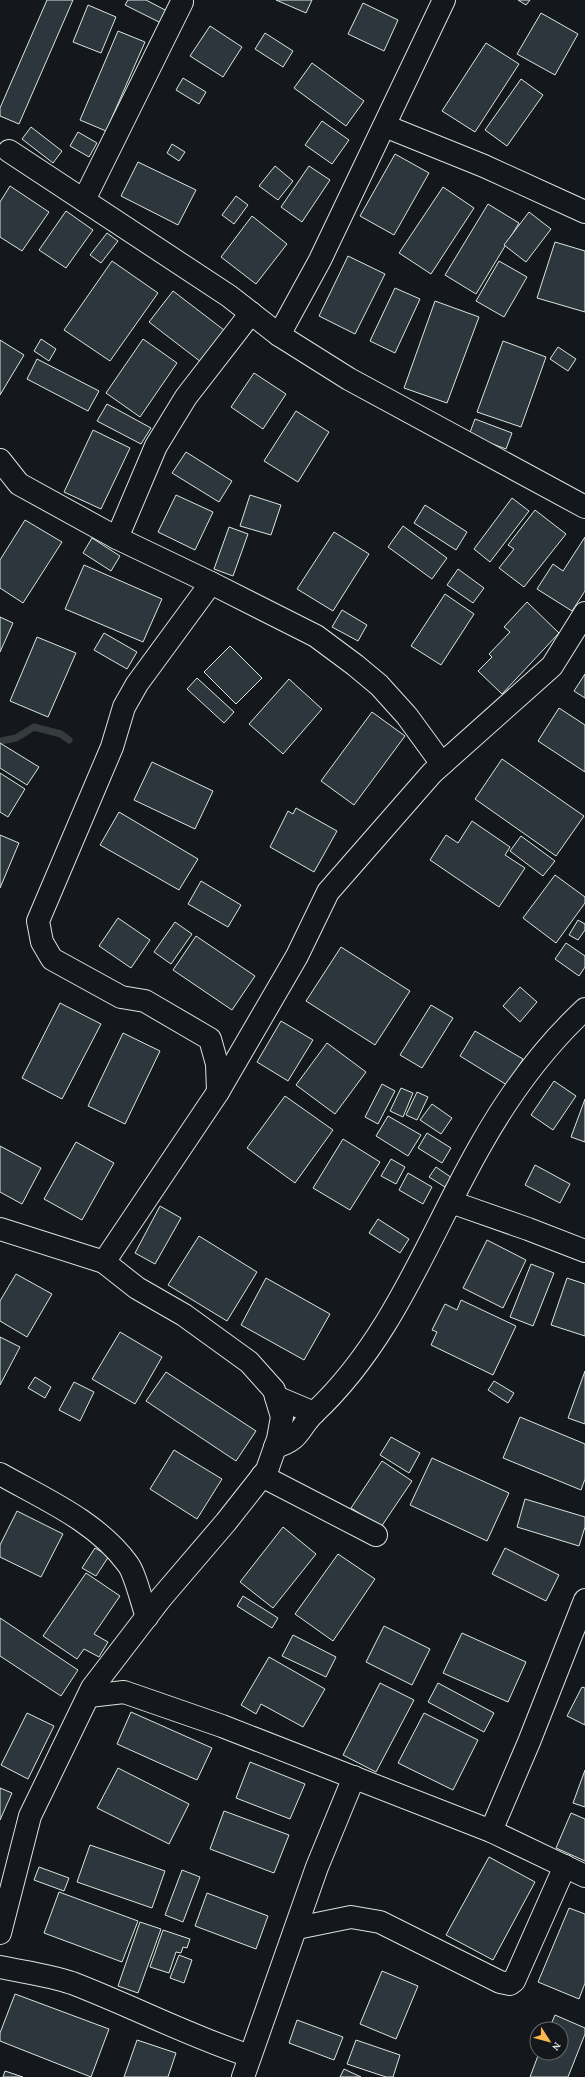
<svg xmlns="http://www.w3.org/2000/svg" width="585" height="2077" font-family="'Crimson Pro',serif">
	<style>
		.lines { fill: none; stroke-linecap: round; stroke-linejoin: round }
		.stream { stroke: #363b3e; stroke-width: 7 }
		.building { fill: #2c363c; stroke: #d8e6dc }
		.street-casing { stroke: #d8e6dc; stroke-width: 24 }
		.street { stroke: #14181c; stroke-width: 22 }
	</style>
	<rect width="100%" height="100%" fill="#14181c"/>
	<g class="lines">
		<polyline class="stream" points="0,741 16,738 34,727 61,734 69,740"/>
	</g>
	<g class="building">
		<polygon points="47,0 73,0 19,124 0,116 0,108"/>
		<polygon points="128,0 146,0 167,11 161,23 125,5"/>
		<polygon points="276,0 312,0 306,13"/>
		<polygon points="518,0 530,0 526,5"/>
		<polygon points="363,3 398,20 384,51 348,34"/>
		<polygon points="88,5 116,17 101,53 73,42"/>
		<polygon points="541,13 578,34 555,75 517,54"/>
		<polygon points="210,26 242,47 223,77 190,56"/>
		<polygon points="118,31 145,42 106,131 80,120"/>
		<polygon points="265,33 293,51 283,67 255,49"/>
		<polygon points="486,43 519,64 475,132 442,111"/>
		<polygon points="312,63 364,101 346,126 294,88"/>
		<polygon points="183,78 206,92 199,104 176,90"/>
		<polygon points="521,79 543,95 507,146 485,130"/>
		<polygon points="322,121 349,140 332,164 305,145"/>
		<polygon points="31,127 62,151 53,163 22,139"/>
		<polygon points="78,132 97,143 89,157 70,146"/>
		<polygon points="172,144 185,152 179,161 167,153"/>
		<polygon points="395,154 429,173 394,235 360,216"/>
		<polygon points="138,162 196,190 178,225 121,196"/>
		<polygon points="275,166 293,181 278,200 259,186"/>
		<polygon points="309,166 330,180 302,222 281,207"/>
		<polygon points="10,186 49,212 22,251 0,237 0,202"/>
		<polygon points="443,187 474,208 431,274 399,253"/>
		<polygon points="236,196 248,205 234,224 222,215"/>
		<polygon points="488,204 519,223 476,294 445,275"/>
		<polygon points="66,211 93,230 66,268 39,250"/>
		<polygon points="529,212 551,229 526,262 504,245"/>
		<polygon points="252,216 287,244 256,284 221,257"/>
		<polygon points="107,233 118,241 101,263 90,255"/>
		<polygon points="555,242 585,251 585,312 537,298"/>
		<polygon points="348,256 385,274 355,334 319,316"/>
		<polygon points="112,261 158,293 110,361 64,330"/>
		<polygon points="499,261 527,277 504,317 476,301"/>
		<polygon points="395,288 420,299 395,353 370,341"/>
		<polygon points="173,291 224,330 201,362 149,322"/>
		<polygon points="435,301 479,317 447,403 404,388"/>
		<polygon points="41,339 56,349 49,361 34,351"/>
		<polygon points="143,339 177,363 140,417 106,393"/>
		<polygon points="0,340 24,355 0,395"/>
		<polygon points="503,341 546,357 521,427 477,412"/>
		<polygon points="558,347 576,359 568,371 550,359"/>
		<polygon points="37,359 99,391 88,411 27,379"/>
		<polygon points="254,373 286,394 263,429 231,407"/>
		<polygon points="107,404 151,428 141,444 97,421"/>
		<polygon points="296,411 329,432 298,482 264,461"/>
		<polygon points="475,419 512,433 506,449 469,435"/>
		<polygon points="93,430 130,448 101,509 64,492"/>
		<polygon points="186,452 232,481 219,502 172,473"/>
		<polygon points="176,495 213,512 195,550 158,532"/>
		<polygon points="250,495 281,505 271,535 240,526"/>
		<polygon points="512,498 529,511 490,562 474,549"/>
		<polygon points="425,505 467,532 456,550 414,523"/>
		<polygon points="535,510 566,534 524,587 499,568 514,549 508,545"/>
		<polygon points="25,520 62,542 23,603 0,588 0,560"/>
		<polygon points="403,526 447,558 432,579 388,547"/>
		<polygon points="229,527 248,534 233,576 214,569"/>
		<polygon points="334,532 369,554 333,611 297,589"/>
		<polygon points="585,537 585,591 572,611 537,589 553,564 563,571"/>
		<polygon points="92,538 120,556 111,571 83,553"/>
		<polygon points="84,565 162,599 143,642 65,609"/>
		<polygon points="458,569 484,588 473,603 447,585"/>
		<polygon points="445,594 474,614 441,665 411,646"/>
		<polygon points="527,602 559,633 502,694 478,671 492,657 489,654 510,632 504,627"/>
		<polygon points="342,610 367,625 358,641 332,627"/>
		<polygon points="0,617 13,623 0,652"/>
		<polygon points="104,633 137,652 127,669 94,650"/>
		<polygon points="37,637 76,653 48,717 10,701"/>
		<polygon points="230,646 262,678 236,704 204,672"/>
		<polygon points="585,674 585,698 574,691"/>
		<polygon points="197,678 234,712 224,723 187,689"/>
		<polygon points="289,679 322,709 283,754 249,724"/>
		<polygon points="559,708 585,725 585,772 538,741"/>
		<polygon points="372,712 405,736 354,805 321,781"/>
		<polygon points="0,743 39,767 27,785 0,768"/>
		<polygon points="502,759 584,816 556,856 475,799"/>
		<polygon points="152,762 213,791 195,829 134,800"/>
		<polygon points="0,773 25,789 8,817 0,812"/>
		<polygon points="296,808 337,831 314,872 270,847 288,811 293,814"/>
		<polygon points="119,812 198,859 179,890 100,845"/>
		<polygon points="472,821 510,847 505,855 525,868 499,907 430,860 446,835 458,843"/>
		<polygon points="0,835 19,843 0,888"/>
		<polygon points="521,836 555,861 543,876 510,851"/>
		<polygon points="555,875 585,897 585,903 556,943 523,918"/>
		<polygon points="201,881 241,905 228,927 188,904"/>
		<polygon points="118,918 150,940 131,968 99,946"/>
		<polygon points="578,920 585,924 585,930 578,940 569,935"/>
		<polygon points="175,922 192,934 171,964 154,952"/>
		<polygon points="196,936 255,976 232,1010 173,970"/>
		<polygon points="566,943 585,956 585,967 579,976 555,959"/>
		<polygon points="341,947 410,991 375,1045 306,1001"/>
		<polygon points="520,987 537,1002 520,1022 503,1006"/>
		<polygon points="60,1003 101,1024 62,1099 22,1078"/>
		<polygon points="431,1005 453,1018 422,1068 400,1055"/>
		<polygon points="281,1021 313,1040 288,1081 257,1062"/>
		<polygon points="475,1031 523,1059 507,1085 460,1056"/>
		<polygon points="123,1033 160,1051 125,1124 88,1106"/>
		<polygon points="327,1043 366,1072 335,1114 296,1085"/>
		<polygon points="554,1081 576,1096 553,1130 531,1115"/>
		<polygon points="382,1084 395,1091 378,1124 365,1117"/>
		<polygon points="401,1088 413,1093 403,1117 390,1111"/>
		<polygon points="417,1092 428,1097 417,1120 406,1115"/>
		<polygon points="285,1096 333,1130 295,1183 247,1148"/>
		<polygon points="585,1099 585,1142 571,1137"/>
		<polygon points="432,1104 452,1118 441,1134 420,1120"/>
		<polygon points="388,1116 421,1135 408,1156 376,1136"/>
		<polygon points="427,1133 451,1148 442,1163 418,1148"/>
		<polygon points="343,1139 380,1162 350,1210 313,1188"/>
		<polygon points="76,1142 114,1163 82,1220 44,1199"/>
		<polygon points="0,1146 41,1168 22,1204 0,1192"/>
		<polygon points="391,1159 405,1167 396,1184 381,1176"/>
		<polygon points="535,1165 570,1184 560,1203 525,1185"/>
		<polygon points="436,1167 452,1178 445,1187 429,1177"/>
		<polygon points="408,1173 432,1187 423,1204 399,1190"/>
		<polygon points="160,1206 181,1218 155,1264 135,1253"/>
		<polygon points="378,1219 409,1239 400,1253 369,1233"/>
		<polygon points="199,1236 257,1272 227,1321 168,1285"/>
		<polygon points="487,1240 526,1260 503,1308 463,1288"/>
		<polygon points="531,1264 554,1273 533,1326 510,1317"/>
		<polygon points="16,1274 52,1294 27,1337 0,1321 0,1301"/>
		<polygon points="266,1278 330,1314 304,1360 241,1325"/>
		<polygon points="567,1278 585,1284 585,1336 551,1325"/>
		<polygon points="461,1300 516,1326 493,1375 431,1345 437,1332 432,1330 445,1304 457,1310"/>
		<polygon points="120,1332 162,1357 135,1404 92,1379"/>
		<polygon points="0,1337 20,1347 0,1385"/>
		<polygon points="585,1371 585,1424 568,1418"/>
		<polygon points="166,1372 256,1431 236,1461 146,1401"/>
		<polygon points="35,1377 51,1387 45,1398 28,1388"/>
		<polygon points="494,1381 514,1393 508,1403 488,1390"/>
		<polygon points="74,1382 94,1392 80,1421 59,1410"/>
		<polygon points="520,1417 585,1444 585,1479 581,1490 503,1458"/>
		<polygon points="391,1437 420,1453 409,1473 380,1455"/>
		<polygon points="174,1450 222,1479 197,1519 150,1489"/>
		<polygon points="432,1458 509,1493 487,1541 410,1505"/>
		<polygon points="382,1461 412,1481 381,1527 351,1508"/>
		<polygon points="525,1499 585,1517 585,1527 579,1546 517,1527"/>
		<polygon points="17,1511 63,1534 41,1577 0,1557 0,1545"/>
		<polygon points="283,1527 316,1554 273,1608 240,1582"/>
		<polygon points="95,1548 109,1556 96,1576 82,1568"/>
		<polygon points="505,1548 559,1575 546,1601 492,1574"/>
		<polygon points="338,1554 375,1579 333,1641 295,1614"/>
		<polygon points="86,1573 120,1596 94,1634 108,1642 99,1657 84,1649 77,1659 43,1636"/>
		<polygon points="243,1596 278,1618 272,1628 237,1606"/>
		<polygon points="0,1618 78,1670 61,1696 0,1656"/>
		<polygon points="384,1626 430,1649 412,1685 366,1662"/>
		<polygon points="462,1633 526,1662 508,1702 443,1673"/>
		<polygon points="293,1635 336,1657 326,1677 282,1656"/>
		<polygon points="269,1657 325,1689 303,1727 261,1704 256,1714 241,1705"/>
		<polygon points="380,1683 414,1700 376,1772 343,1755"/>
		<polygon points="438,1683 494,1713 484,1732 428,1702"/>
		<polygon points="582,1687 585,1688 585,1725 567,1716"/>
		<polygon points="131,1712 212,1748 197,1780 117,1744"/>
		<polygon points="27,1713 54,1726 28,1779 1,1765"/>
		<polygon points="424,1713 478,1740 453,1790 398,1763"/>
		<polygon points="250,1762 305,1784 290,1819 236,1798"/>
		<polygon points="118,1768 189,1804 169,1844 97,1808"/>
		<polygon points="585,1770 585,1807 573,1803"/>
		<polygon points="0,1788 12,1793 0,1820"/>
		<polygon points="224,1811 289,1835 274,1873 210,1849"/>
		<polygon points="571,1813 585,1819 585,1861 556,1848"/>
		<polygon points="90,1845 165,1871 152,1908 77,1882"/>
		<polygon points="489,1857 535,1882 493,1960 446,1935"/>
		<polygon points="39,1867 69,1878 64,1891 34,1880"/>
		<polygon points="182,1870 200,1877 183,1922 165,1915"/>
		<polygon points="59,1892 138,1921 122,1962 44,1933"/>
		<polygon points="207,1893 268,1916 256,1949 195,1926"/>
		<polygon points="569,1908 585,1914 585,1983 579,1999 538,1982"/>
		<polygon points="140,1922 161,1929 138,1993 118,1986"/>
		<polygon points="163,1930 190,1939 187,1948 183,1947 181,1953 176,1952 169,1973 150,1967"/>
		<polygon points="179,1955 192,1960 184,1983 170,1978"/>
		<polygon points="382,1971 418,1986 396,2039 360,2024"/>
		<polygon points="15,1994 109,2029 91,2077 0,2041 0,2033"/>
		<polygon points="555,2015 585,2028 585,2034 568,2077 530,2077 539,2053 561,2053 561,2029 549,2029"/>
		<polygon points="297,2020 343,2037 334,2060 289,2043"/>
		<polygon points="137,2040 176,2053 168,2077 124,2077"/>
		<polygon points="356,2040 400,2055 393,2077 386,2077 347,2064"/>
		<polygon points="344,2069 361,2077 340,2077"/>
		<polygon points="5,2071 23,2077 3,2077"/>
	</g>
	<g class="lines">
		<defs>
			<g id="street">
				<polyline points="385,126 484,166 585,212"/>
				<polyline points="9,151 229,296 279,335 349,379 585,507"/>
				<polyline points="84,200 182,2"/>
				<polyline points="279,335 320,260 444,0"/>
				<polyline points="0,460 19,484 117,538 211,583 316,636 355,665 379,685 407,716 442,764"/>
				<polyline points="117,538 156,446 186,397 251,313"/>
				<polyline points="211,583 137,684 124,707 112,747 38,921 42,942 52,959 121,997 145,1001 210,1039 217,1064 218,1092"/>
				<polyline points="451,1202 528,1229 585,1251"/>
				<polyline points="0,1229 104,1262 137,1288 184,1315 249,1362 274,1390 282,1417 278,1439 267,1470 226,1522 161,1598 92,1688 30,1816 0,1933"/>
				<polyline points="104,1262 218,1092 297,956 328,892 432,773 552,666 585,613"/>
				<polyline points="276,1397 314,1413"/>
				<path d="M 275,1447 C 301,1440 298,1428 315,1412 C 392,1340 428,1238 479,1148 C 508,1096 541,1050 585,1009"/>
				<path d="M 0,1474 C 44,1499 96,1521 127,1563 C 135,1572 142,1604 147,1617"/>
				<polyline points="262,1476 376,1535"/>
				<polyline points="89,1696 124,1692 222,1726 491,1831 585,1876"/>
				<polyline points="491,1831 529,1742 585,1600"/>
				<polyline points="297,1928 351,1917 380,1922 500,1982 510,1984 514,1981 565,1866"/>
				<path d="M 0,1967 C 23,1972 49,1975 72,1983 C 132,2006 189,2036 250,2056"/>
				<polyline points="243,2077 317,1867 354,1777"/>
			</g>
		</defs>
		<use href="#street" class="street-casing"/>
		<use href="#street" class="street"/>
	</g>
	<g transform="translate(549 2041) rotate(126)"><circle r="19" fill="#14181c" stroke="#626a69"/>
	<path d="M0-3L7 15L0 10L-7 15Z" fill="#ffb74d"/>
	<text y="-6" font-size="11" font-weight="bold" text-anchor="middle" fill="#d8e6dc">N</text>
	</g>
</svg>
